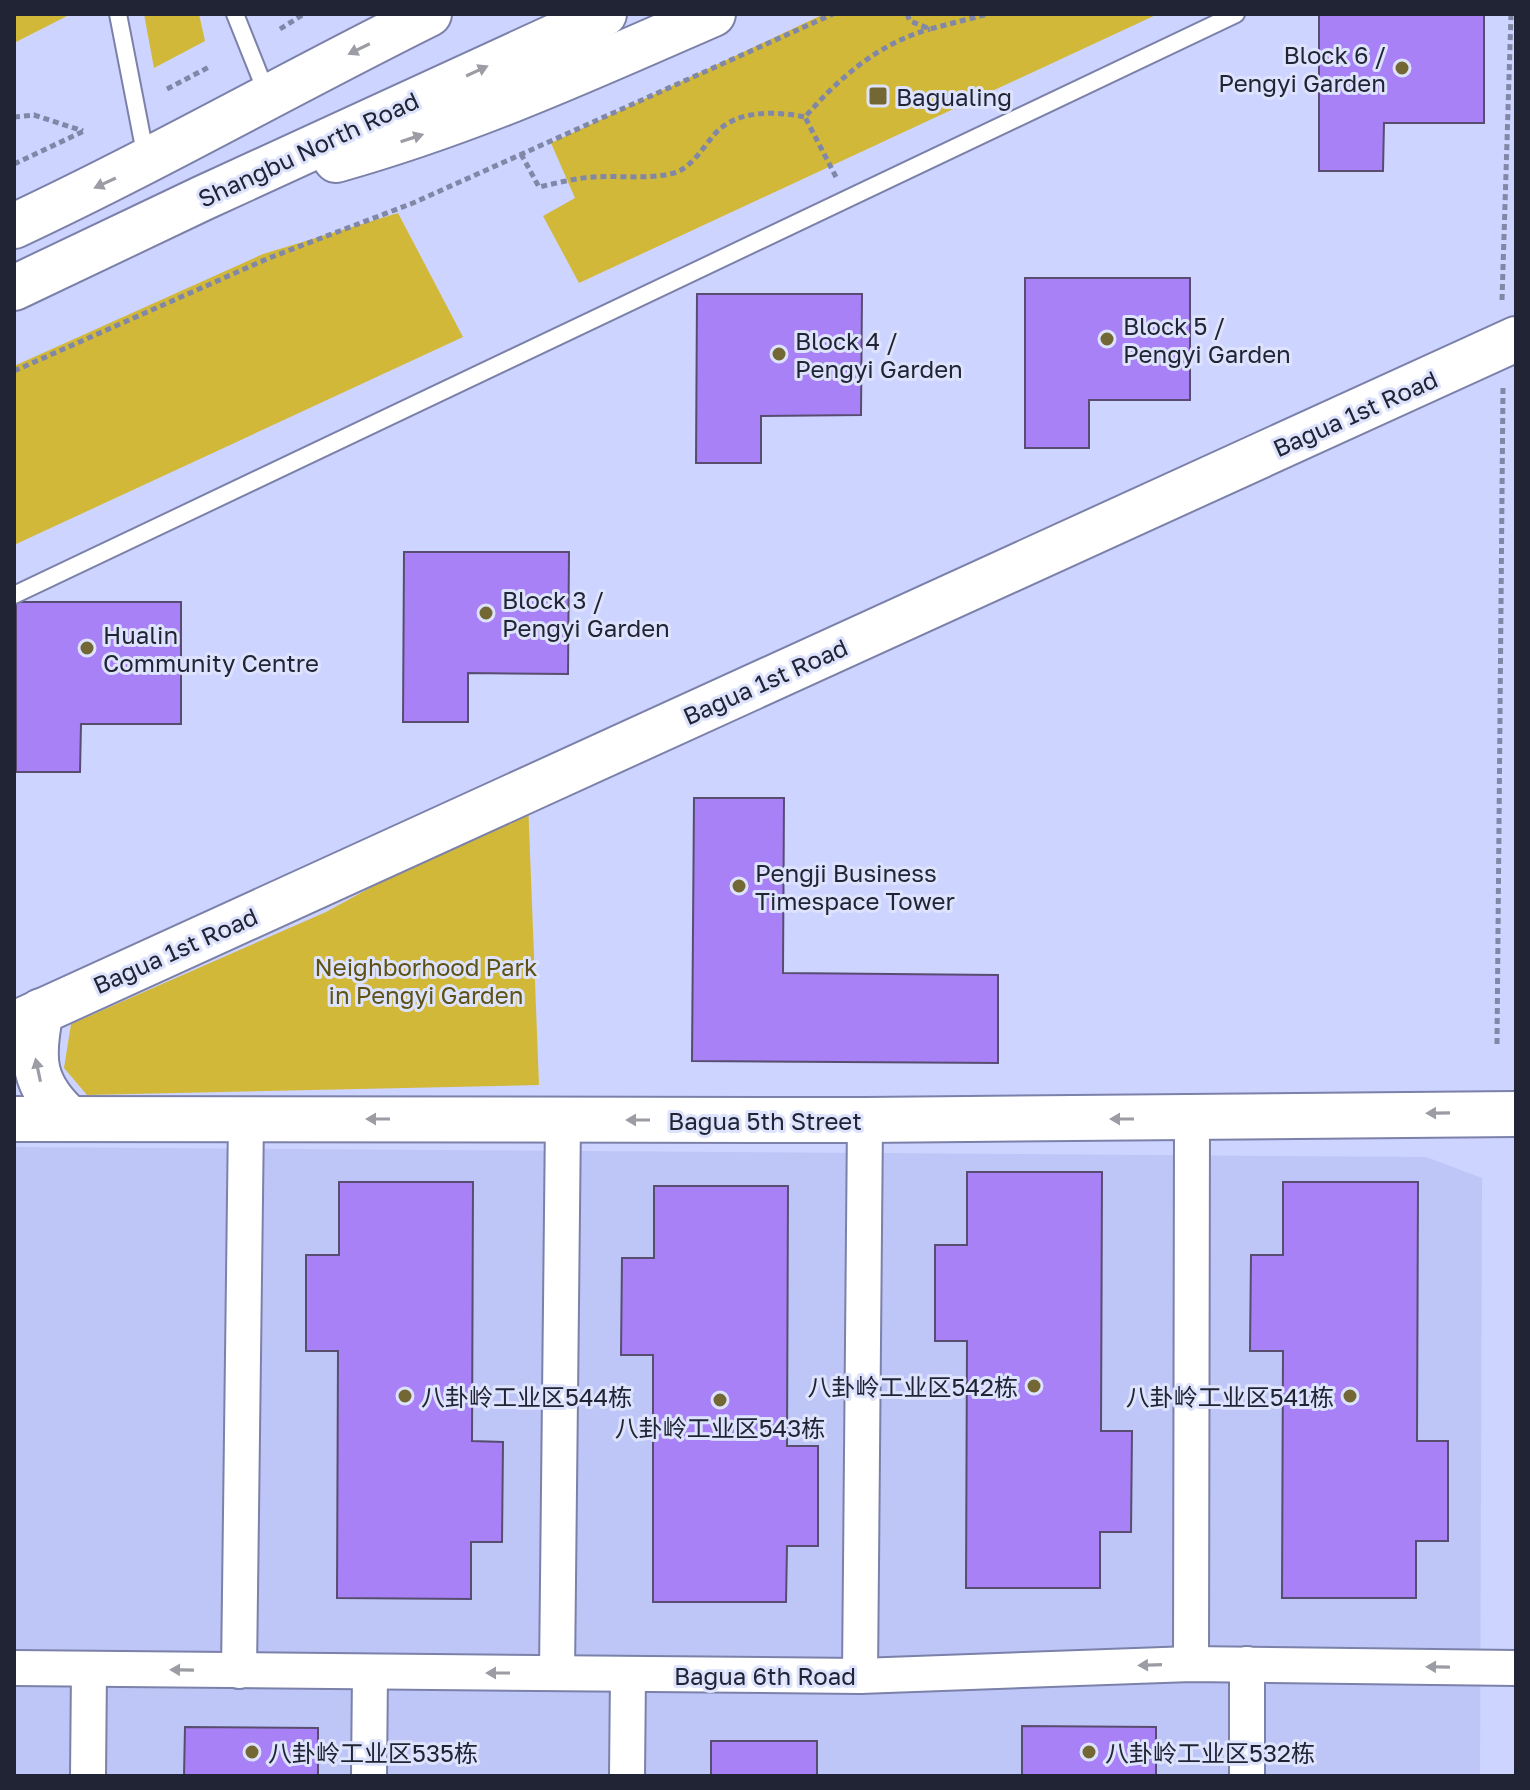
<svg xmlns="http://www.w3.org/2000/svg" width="1530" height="1790" font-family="'Golos Text','Noto Sans SC',sans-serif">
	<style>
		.built { fill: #bdc6f6 }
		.green { fill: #d2b839 }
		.building { fill: #a881f6; stroke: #584d71; stroke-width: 2 }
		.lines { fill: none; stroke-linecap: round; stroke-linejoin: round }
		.lane-casing { stroke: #7b81a9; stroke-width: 20 }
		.street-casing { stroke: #7b81a9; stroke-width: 38 }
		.secondary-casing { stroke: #7b81a9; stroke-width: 48 }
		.primary-casing { stroke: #7b81a9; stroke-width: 48 }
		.path { stroke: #8187a6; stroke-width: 5; stroke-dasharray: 6 4; stroke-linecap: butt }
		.lane { stroke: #fff; stroke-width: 16 }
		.street { stroke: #fff; stroke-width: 34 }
		.secondary { stroke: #fff; stroke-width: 44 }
		.primary { stroke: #fff; stroke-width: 44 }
		.oneway { fill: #9b9ca4 }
		.poi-dot { fill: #736734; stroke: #dee3fd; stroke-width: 3 }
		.labels { text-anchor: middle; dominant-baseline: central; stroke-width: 6; stroke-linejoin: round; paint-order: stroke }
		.poi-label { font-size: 24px; fill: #212434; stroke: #dee3fd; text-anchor: start }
		.street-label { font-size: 24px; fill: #212434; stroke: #dee3fd }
		.park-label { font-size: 24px; fill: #5d5114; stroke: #dee3fd }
	</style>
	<rect width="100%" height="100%" fill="#cdd4ff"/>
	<polygon class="built" points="14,1147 1426,1157 1482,1178 1480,1776 14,1776"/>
	<g class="green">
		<polygon points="14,14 71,14 14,43"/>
		<polygon points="144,14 199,14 205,41 154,68"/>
		<polygon points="824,14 1158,14 579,283 543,216 575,198 551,143"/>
		<polygon points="398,213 463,337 14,545 14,366 263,254"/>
		<polygon points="528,801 539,1085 87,1095 64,1068 71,1024 326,912"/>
	</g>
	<g class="building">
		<polygon points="1319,14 1484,14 1484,123 1384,123 1383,171 1319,171"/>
		<polygon points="1025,278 1190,278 1190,400 1089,400 1089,448 1025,448"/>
		<polygon points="697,294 862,294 861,415 761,416 761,463 696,463"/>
		<polygon points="404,552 569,552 568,674 468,673 468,722 403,722"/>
		<polygon points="16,602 181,602 181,724 81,724 80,772 16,772"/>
		<polygon points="694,798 784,798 783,973 998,975 998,1063 692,1061"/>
		<polygon points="967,1172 1102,1172 1101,1431 1132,1431 1131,1532 1100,1532 1100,1588 966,1588 967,1341 935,1341 935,1245 967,1245"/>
		<polygon points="339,1182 473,1182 472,1441 503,1442 502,1542 471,1542 471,1599 337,1598 338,1351 306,1351 306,1255 339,1255"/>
		<polygon points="1283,1182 1418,1182 1417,1441 1448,1441 1448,1541 1416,1541 1416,1598 1282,1598 1283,1351 1250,1351 1251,1255 1283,1255"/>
		<polygon points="654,1186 788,1186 787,1446 818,1446 818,1546 787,1546 786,1602 653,1602 653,1355 621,1355 622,1258 654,1258"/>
		<polygon points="1022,1726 1156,1727 1156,1776 1022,1776"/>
		<polygon points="185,1727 318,1728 318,1776 184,1776"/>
		<rect x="711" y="1741" width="106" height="35"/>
	</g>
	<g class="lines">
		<defs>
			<g id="lane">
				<polyline points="118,14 146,158"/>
				<polyline points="235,14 267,94"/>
				<polyline points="14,595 1236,14"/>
			</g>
			<g id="street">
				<polyline points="1191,1664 1192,1119"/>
				<polyline points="14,1668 860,1676 1191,1664 1516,1668"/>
				<polyline points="239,1671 246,1119"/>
				<polyline points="557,1673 563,1120"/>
				<polyline points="860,1676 865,1120"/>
				<polyline points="88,1776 89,1669"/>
				<polyline points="369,1776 370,1672"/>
				<polyline points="627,1776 628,1674"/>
				<polyline points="1247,1776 1247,1664"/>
			</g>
			<g id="secondary">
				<path d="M 41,1011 C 31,1059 32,1085 70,1119"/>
				<polyline points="14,1024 1516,339"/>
				<polyline points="14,1119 865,1120 1516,1114"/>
			</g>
			<g id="primary">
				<path d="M 336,160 C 471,122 585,70 713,14"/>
				<path d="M 14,226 C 155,160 290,83 429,14"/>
				<polyline points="14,288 203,198 604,14"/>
			</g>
		</defs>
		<use href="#lane" class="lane-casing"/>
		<use href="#street" class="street-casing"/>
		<use href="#secondary" class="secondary-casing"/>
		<use href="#primary" class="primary-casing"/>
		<g class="path">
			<polyline points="907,14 910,21 930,29 988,14"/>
			<polyline points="280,29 304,14"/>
			<polyline points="167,89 209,67"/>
			<polyline points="14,117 34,115 83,131"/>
			<path d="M 521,154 L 539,187 C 557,183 576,178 594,177 C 620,175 647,180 674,173 C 691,168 702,149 713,136 C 735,109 775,111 805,117"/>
			<polyline points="14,164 84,131"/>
			<path d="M 836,177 L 805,117 C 840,77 878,44 930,29"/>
			<polyline points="1502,300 1511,14"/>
			<polyline points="14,371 269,258 413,203 833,14"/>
			<polyline points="1497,1044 1503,387"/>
		</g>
		<use href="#lane" class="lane"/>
		<use href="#street" class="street"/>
		<use href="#secondary" class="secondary"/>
		<use href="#primary" class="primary"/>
	</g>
	<defs><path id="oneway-solid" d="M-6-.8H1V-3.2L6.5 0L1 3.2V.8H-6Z" transform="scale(2)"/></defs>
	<g class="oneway">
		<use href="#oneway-solid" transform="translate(359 49) rotate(154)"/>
		<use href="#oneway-solid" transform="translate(477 71) rotate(-25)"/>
		<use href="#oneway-solid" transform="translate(412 138) rotate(-18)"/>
		<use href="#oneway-solid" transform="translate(105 183) rotate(155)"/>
		<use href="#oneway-solid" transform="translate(38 1070) rotate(-102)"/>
		<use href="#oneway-solid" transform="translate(1438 1113) rotate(179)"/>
		<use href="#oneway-solid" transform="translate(378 1119) rotate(-180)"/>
		<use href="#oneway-solid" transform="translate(1122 1119) rotate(180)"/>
		<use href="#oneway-solid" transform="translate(638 1120) rotate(-180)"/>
		<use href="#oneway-solid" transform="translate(1150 1665) rotate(178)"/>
		<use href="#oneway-solid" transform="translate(1438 1667) rotate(-179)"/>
		<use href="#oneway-solid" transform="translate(182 1670) rotate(-179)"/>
		<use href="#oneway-solid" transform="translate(498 1673) rotate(-180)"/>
	</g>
	<g class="poi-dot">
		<circle cx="1402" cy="68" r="8"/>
		<rect x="868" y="86" width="20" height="20" rx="4"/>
		<circle cx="1107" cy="339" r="8"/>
		<circle cx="779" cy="354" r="8"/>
		<circle cx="486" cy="613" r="8"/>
		<circle cx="87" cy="648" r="8"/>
		<circle cx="739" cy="886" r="8"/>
		<circle cx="1034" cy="1386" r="8"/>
		<circle cx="405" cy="1396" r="8"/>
		<circle cx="1350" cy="1396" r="8"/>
		<circle cx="720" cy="1400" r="8"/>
		<circle cx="252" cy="1752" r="8"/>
		<circle cx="1089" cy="1752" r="8"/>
	</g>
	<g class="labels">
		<g class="poi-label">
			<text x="1386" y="54" text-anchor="end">Block 6 /<tspan x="1386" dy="28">Pengyi Garden</tspan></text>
			<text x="896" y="96">Bagualing</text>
			<text x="1123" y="325">Block 5 /<tspan x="1123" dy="28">Pengyi Garden</tspan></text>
			<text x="795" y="340">Block 4 /<tspan x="795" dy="28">Pengyi Garden</tspan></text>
			<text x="502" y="599">Block 3 /<tspan x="502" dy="28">Pengyi Garden</tspan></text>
			<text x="103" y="634">Hualin<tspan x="103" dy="28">Community Centre</tspan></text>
			<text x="755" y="872">Pengji Business<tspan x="755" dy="28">Timespace Tower</tspan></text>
			<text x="1018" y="1386" text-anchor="end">八卦岭工业区542栋</text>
			<text x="421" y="1396">八卦岭工业区544栋</text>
			<text x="1334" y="1396" text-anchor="end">八卦岭工业区541栋</text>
			<text x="720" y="1427" text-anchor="middle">八卦岭工业区543栋</text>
			<text x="268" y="1752">八卦岭工业区535栋</text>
			<text x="1105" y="1752">八卦岭工业区532栋</text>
		</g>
		<g class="street-label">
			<text transform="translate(308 149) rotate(-25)">Shangbu North Road</text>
			<text transform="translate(1355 413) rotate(-24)">Bagua 1st Road</text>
			<text transform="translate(765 681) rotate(-24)">Bagua 1st Road</text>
			<text transform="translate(175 950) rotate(-24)">Bagua 1st Road</text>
			<text x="765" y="1120">Bagua 5th Street</text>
			<text x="765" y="1675">Bagua 6th Road</text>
		</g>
		<g class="park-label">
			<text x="426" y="966">Neighborhood Park<tspan x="426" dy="28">in Pengyi Garden</tspan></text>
		</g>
	</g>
	<rect width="1530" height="1790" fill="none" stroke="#212434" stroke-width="32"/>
</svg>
